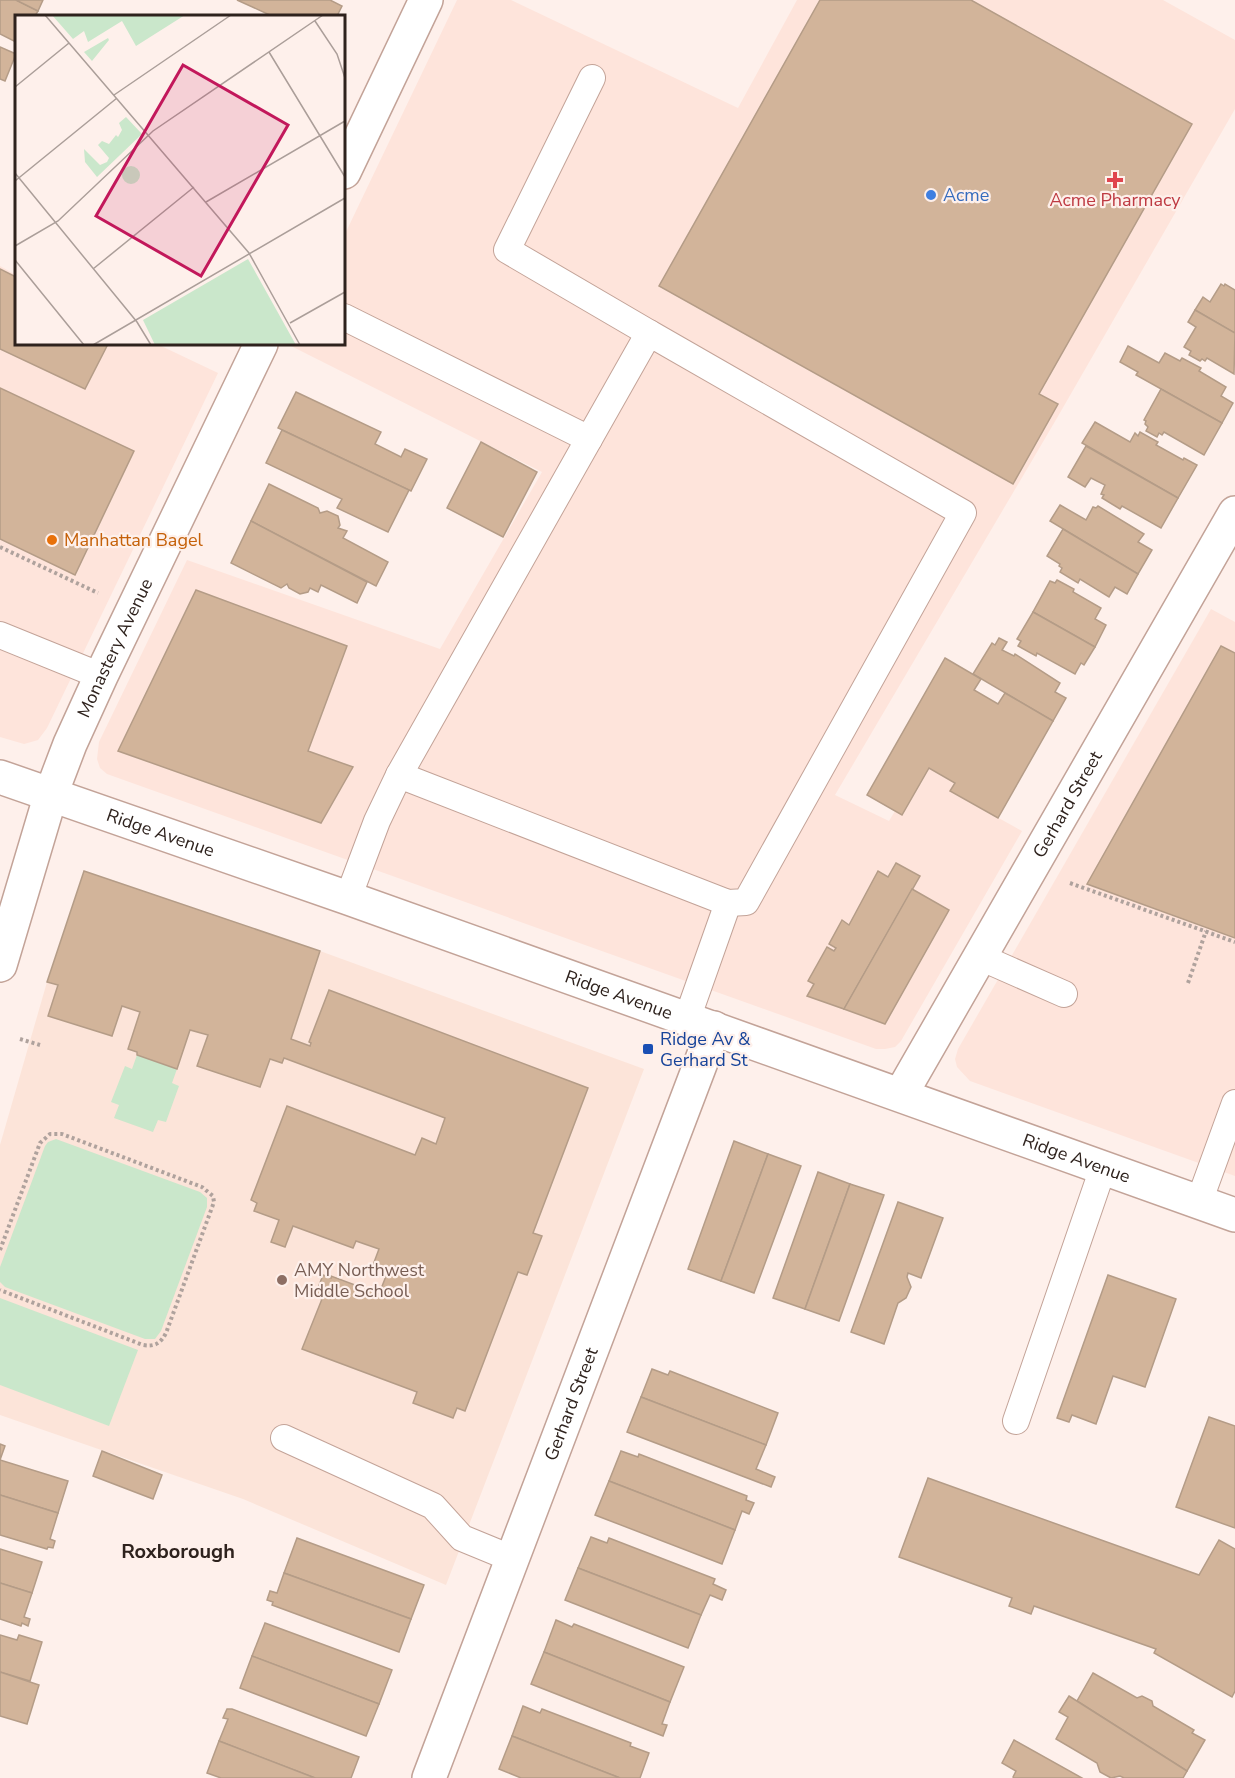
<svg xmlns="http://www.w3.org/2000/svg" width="1235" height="1778" font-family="'Nunito Sans',sans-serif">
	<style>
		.built { fill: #fee4db }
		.education { fill: #fce4d9 }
		.green { fill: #cae7cb }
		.building { fill: #d2b49a; stroke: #b49c87; stroke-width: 1.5 }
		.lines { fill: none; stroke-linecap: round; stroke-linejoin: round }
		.service-casing { stroke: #c3a398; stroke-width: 28 }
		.minor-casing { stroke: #c3a398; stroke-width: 36 }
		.secondary-casing { stroke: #c3a398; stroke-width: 36 }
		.path { stroke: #afa29d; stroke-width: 4; stroke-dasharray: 3 3; stroke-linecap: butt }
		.service { stroke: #fff; stroke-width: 26 }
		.minor { stroke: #fff; stroke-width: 33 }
		.secondary { stroke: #fff; stroke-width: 33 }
		.health-dot { fill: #e0444e; stroke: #fef0eb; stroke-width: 2 }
		.shop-dot { fill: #3f7fe0; stroke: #fef0eb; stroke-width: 2 }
		.food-dot { fill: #e8710a; stroke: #fef0eb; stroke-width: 2 }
		.transit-dot { fill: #1a4fb4; stroke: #fef0eb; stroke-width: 2 }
		.education-dot { fill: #8d6e63; stroke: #fef0eb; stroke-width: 2 }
		.labels { text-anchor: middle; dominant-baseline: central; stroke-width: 4.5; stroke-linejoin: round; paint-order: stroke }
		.shop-label { font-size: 18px; fill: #366cbe; stroke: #fef0eb; text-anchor: start }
		.health-label { font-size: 18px; fill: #be3a42; stroke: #fef0eb }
		.food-label { font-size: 18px; fill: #c56008; stroke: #fef0eb; text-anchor: start }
		.street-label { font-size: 18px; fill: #2e221d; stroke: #fef0eb }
		.transit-label { font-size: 18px; fill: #164399; stroke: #fef0eb; text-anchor: start }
		.education-label { font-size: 18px; fill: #785e54; stroke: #fef0eb; text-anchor: start }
		.neighbourhood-label { font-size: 20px; font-weight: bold; fill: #2e221d; stroke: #fef0eb }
		.inset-road { fill: none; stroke: #ab9e99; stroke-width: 1.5 }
		.view { fill: #c2185b; fill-opacity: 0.15; stroke: #c2185b; stroke-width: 3 }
		.inset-edge { fill: none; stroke: #2e221d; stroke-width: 3 }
	</style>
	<rect width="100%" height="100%" fill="#fef0eb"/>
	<g class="built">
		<polygon points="457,0 511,0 738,108 797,0 1163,0 1235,40 1235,109 1057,418 835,795 889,821 895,811 902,814 929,768 955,783 950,791 1022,831 901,1041 895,1047 885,1049 876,1049 107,774 100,768 97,759 99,742 187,560 440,649 542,472 291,346 292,344 344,344 344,236"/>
		<polygon points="0,266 16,275 16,344 157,344 218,373 47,728 38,740 24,744 0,737"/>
		<polygon points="1211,609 1235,622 1235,1176 970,1081 957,1067 955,1059 958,1049"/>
	</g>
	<polygon class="education" points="84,871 320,951 644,1069 446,1585 243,1499 0,1415 0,1145 47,982"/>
	<g class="green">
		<polygon points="137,1055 177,1069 172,1083 179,1086 166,1122 158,1120 153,1132 114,1118 119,1105 111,1102 125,1066 132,1069"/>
		<polygon points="56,1139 200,1192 207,1198 207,1207 161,1331 155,1339 145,1339 5,1287 0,1282 0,1267 45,1146 48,1142"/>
		<polygon points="0,1298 138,1350 109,1426 0,1385"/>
	</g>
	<g class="building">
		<polygon points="0,0 16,0 38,11 35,16 16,16 16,42 0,34"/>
		<polygon points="16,0 43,0 38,11"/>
		<polygon points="237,0 330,0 342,6 337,16 272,16"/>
		<polygon points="820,0 971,0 1192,124 1039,394 1058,404 1013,484 659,286"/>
		<polygon points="0,47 16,54 5,81 0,79"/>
		<polygon points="0,269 16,277 16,344 108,344 85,389 0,349"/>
		<polygon points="1221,284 1224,286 1225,284 1235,290 1235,333 1195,310 1203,297 1210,302"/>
		<polygon points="1195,310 1235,333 1234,374 1207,358 1205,361 1202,359 1200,361 1189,355 1191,351 1184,347 1196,327 1188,322"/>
		<polygon points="1128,346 1159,363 1165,353 1180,361 1182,358 1201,368 1199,371 1226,387 1221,396 1233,403 1222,423 1136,375 1138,372 1120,362"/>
		<polygon points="0,388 134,451 75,575 0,539"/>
		<polygon points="1161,389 1222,423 1204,455 1164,432 1162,435 1159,433 1157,437 1146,431 1148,427 1145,424 1146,421 1144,420"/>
		<polygon points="296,392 381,432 375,444 401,457 405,449 427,459 411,491 278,428"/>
		<polygon points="1095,422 1130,442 1135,433 1138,436 1140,432 1158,442 1156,445 1183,460 1184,458 1197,465 1178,498 1082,443"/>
		<polygon points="282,430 409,490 388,532 337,508 342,499 266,463"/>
		<polygon points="481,442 537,472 503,537 447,508"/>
		<polygon points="1086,446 1178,498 1161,528 1122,506 1120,509 1102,498 1104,495 1101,494 1105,485 1091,478 1085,487 1068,477"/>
		<polygon points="269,484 318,508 320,513 327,511 338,516 340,525 338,528 347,531 343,538 388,562 376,586 251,521"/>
		<polygon points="1060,505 1086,520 1093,507 1096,508 1098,506 1144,534 1138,542 1152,550 1138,574 1050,521"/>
		<polygon points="251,521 367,582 357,603 321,585 318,592 310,588 308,592 300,594 289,588 287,584 281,588 231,563"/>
		<polygon points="1063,529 1138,574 1127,594 1115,587 1109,597 1080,579 1078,583 1060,572 1062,568 1059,566 1060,564 1047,556"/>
		<polygon points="1057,580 1074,589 1073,592 1101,608 1095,619 1106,625 1095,647 1033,612 1050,581 1055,583"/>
		<polygon points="196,590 347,646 308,751 353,767 321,823 118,751"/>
		<polygon points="1033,612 1095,647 1084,665 1081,663 1075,674 1037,653 1036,656 1018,646 1021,641 1017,639"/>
		<polygon points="999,638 1007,642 1002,650 1014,656 1015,654 1060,683 1055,692 1066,698 1053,721 973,674 992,643 995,645"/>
		<polygon points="1221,646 1235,653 1235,938 1087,884"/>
		<polygon points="945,658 981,679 974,690 998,704 1005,693 1053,721 998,818 950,791 955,783 929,768 902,815 867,795"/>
		<polygon points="896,863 920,876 844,1009 807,996 814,984 808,981 827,947 834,951 836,948 829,944 842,920 849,925 878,871 888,877"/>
		<polygon points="84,871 320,951 291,1039 310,1046 311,1043 309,1042 329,990 588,1088 533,1233 542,1236 527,1275 518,1272 465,1411 457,1408 453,1418 413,1403 417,1392 302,1349 322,1299 315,1296 323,1275 331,1278 331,1276 379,1294 388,1271 373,1265 379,1249 356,1241 353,1248 293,1226 285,1247 271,1242 279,1220 254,1211 257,1203 251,1200 287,1106 415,1155 422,1138 436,1144 445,1118 284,1058 282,1063 270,1059 260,1087 197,1066 208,1035 190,1030 177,1069 137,1055 137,1052 128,1049 140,1012 122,1006 112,1036 48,1016 58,985 47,982"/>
		<polygon points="912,889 949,910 885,1024 844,1009"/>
		<polygon points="734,1141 768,1154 721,1281 688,1269"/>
		<polygon points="768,1154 801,1166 754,1293 721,1281"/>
		<polygon points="818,1172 850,1184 805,1309 773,1298"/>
		<polygon points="850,1184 884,1195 839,1321 805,1309"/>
		<polygon points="898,1202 943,1218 921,1278 908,1273 907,1277 911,1287 906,1298 898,1303 884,1344 851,1332"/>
		<polygon points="1108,1275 1176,1299 1145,1387 1113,1376 1096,1424 1072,1415 1069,1422 1057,1418"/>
		<polygon points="652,1369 668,1375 670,1371 778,1413 766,1445 641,1397"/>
		<polygon points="641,1397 766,1445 756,1469 775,1477 771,1487 627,1432"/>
		<polygon points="1209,1417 1235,1426 1235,1528 1176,1507"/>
		<polygon points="0,1444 5,1446 0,1460 68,1481 58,1513 0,1495"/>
		<polygon points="102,1451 162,1475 153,1499 93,1476"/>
		<polygon points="621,1451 638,1457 639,1454 747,1496 746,1500 754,1503 749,1514 742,1511 735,1530 609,1481"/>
		<polygon points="928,1478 1199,1575 1219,1540 1235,1549 1235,1691 1232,1697 1154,1653 1156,1649 1034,1606 1031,1614 1009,1606 1012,1598 899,1557"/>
		<polygon points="609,1481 735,1530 722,1564 595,1515"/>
		<polygon points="0,1495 58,1513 50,1539 55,1541 53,1548 48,1547 47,1549 0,1535"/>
		<polygon points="591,1537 607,1543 609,1538 715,1579 713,1584 726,1590 722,1600 710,1595 701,1615 578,1568"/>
		<polygon points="297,1538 424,1585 411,1619 284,1573"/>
		<polygon points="0,1549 42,1562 32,1593 0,1583"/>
		<polygon points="578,1568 701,1615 688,1648 565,1600"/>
		<polygon points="284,1573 411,1619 399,1652 272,1605 273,1602 267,1600 270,1591 277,1593"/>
		<polygon points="0,1583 32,1593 24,1617 30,1619 28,1626 22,1623 21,1626 0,1619"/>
		<polygon points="556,1620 572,1627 574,1624 684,1667 670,1702 544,1652"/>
		<polygon points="265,1623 392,1670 379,1704 252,1656"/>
		<polygon points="0,1635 17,1640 19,1635 42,1642 30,1681 0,1672"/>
		<polygon points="544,1652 670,1702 662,1724 667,1725 663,1736 531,1684"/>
		<polygon points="252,1656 379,1704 366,1736 240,1688"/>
		<polygon points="0,1672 39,1685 27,1724 0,1716"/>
		<polygon points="1093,1673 1137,1698 1142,1696 1152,1701 1153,1706 1194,1730 1192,1733 1205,1740 1187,1771 1077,1701"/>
		<polygon points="1069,1696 1187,1771 1183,1778 1124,1778 1120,1776 1111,1778 1100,1772 1097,1763 1056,1739 1068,1717 1059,1712"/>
		<polygon points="523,1706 540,1713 542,1709 631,1743 630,1746 649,1753 640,1778 620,1778 512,1736"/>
		<polygon points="227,1709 232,1709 359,1757 351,1778 315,1778 219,1741 228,1719 223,1718"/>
		<polygon points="512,1736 620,1778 521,1778 499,1769"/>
		<polygon points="1014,1740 1082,1778 1014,1778 1013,1777 1016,1771 1002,1763"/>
		<polygon points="219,1741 315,1778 221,1778 207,1773"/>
	</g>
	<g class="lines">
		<defs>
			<g id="service">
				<polyline points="592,78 507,250 649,333"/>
				<polyline points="344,317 589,439 399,775 377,821 348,898"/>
				<polyline points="0,635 101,676"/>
				<polyline points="399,775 728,903 746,902 963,513 649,333 589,439"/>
				<polyline points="980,957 1064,994"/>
				<polyline points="687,1019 728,903"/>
				<polyline points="1199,1202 1235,1103"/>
				<polyline points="1016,1421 1103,1168"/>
				<polyline points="284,1438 433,1506 462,1538 513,1559"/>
			</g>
			<g id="minor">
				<polyline points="344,172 426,0"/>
				<path id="s1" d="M 0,965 L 51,794 L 70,744 L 101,676 L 261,344"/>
				<path id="s2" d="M 901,1094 L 1235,513"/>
				<path id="s3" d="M 429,1778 L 714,1028"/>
			</g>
			<g id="secondary">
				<path id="s4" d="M 0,777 L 348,898 L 1235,1215"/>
			</g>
		</defs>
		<use href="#service" class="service-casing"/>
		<use href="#minor" class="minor-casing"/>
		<use href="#secondary" class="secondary-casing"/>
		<g class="path">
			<polyline points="0,547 98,593"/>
			<polyline points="1070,883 1235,942"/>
			<polyline points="1188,983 1206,931"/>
			<polyline points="20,1039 40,1045"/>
			<path d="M 0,1250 L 40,1143 L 50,1134 L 62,1134 L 202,1187 L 213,1196 L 214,1202 L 166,1333 C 161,1343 155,1347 143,1345 L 0,1290"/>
		</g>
		<use href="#service" class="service"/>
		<use href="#minor" class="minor"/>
		<use href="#secondary" class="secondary"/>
	</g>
	<path class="health-dot" d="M1112 171h6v6h6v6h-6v6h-6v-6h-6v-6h6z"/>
	<circle class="shop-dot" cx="931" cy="195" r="6"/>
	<circle class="food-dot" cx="52" cy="540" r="6"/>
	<rect class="transit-dot" x="642" y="1043" width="12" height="12" rx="3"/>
	<circle class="education-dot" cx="282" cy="1280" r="6"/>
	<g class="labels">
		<g class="shop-label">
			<text x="943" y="195">Acme</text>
		</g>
		<g class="health-label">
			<text x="1115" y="200">Acme Pharmacy</text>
		</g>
		<g class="food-label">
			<text x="64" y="540">Manhattan Bagel</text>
		</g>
		<g class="street-label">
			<text stroke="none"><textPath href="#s1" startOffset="338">Monastery Avenue</textPath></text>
			<text stroke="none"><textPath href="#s2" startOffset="334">Gerhard Street</textPath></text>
			<text stroke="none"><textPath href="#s4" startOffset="170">Ridge Avenue</textPath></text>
			<text stroke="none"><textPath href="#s4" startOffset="656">Ridge Avenue</textPath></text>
			<text stroke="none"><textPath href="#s4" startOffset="1142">Ridge Avenue</textPath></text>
			<text stroke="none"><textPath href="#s3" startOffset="400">Gerhard Street</textPath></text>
		</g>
		<g class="transit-label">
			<text x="660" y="1039">Ridge Av &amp;<tspan x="660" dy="21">Gerhard St</tspan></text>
		</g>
		<g class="education-label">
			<text x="294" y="1270">AMY Northwest<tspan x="294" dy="21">Middle School</tspan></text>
		</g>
		<g class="neighbourhood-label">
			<text x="178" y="1551">Roxborough</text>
		</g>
	</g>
	<g transform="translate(15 15)">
		<rect width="330" height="330" fill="#fef0eb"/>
		<path d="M 37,0 L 170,0 L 121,31 L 107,6 L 73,27 L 69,16 L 58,24 ZM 93,23 L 94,25 L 77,46 L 69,37 ZM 111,102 L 127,119 L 82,162 L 70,147 L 69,134 L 85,150 L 92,147 L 94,143 L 83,130 L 87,126 L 94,129 L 101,120 L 103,122 L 107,115 L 104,108 ZM107 160a9 9 0 1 1 18 0a9 9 0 1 1-18 0ZM 233,244 L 281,330 L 140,330 L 128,305 Z" fill="#cae7cb"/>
		<path class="inset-road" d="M 30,0 L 234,238 L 285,330M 300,6 L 322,39 L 330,63M 254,37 L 330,162M 0,72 L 54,28M 99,80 L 216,0M 0,158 L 122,307 L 136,330M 0,166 L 102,83M 191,187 L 330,106M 0,231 L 43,206 L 138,116 L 308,0M 0,245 L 69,330M 78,254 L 179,172M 275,308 L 330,277M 78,330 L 330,183"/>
		<path class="view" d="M 168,50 L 273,110 L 186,261 L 81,201 Z"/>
		<rect width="330" height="330" class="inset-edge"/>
	</g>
</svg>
